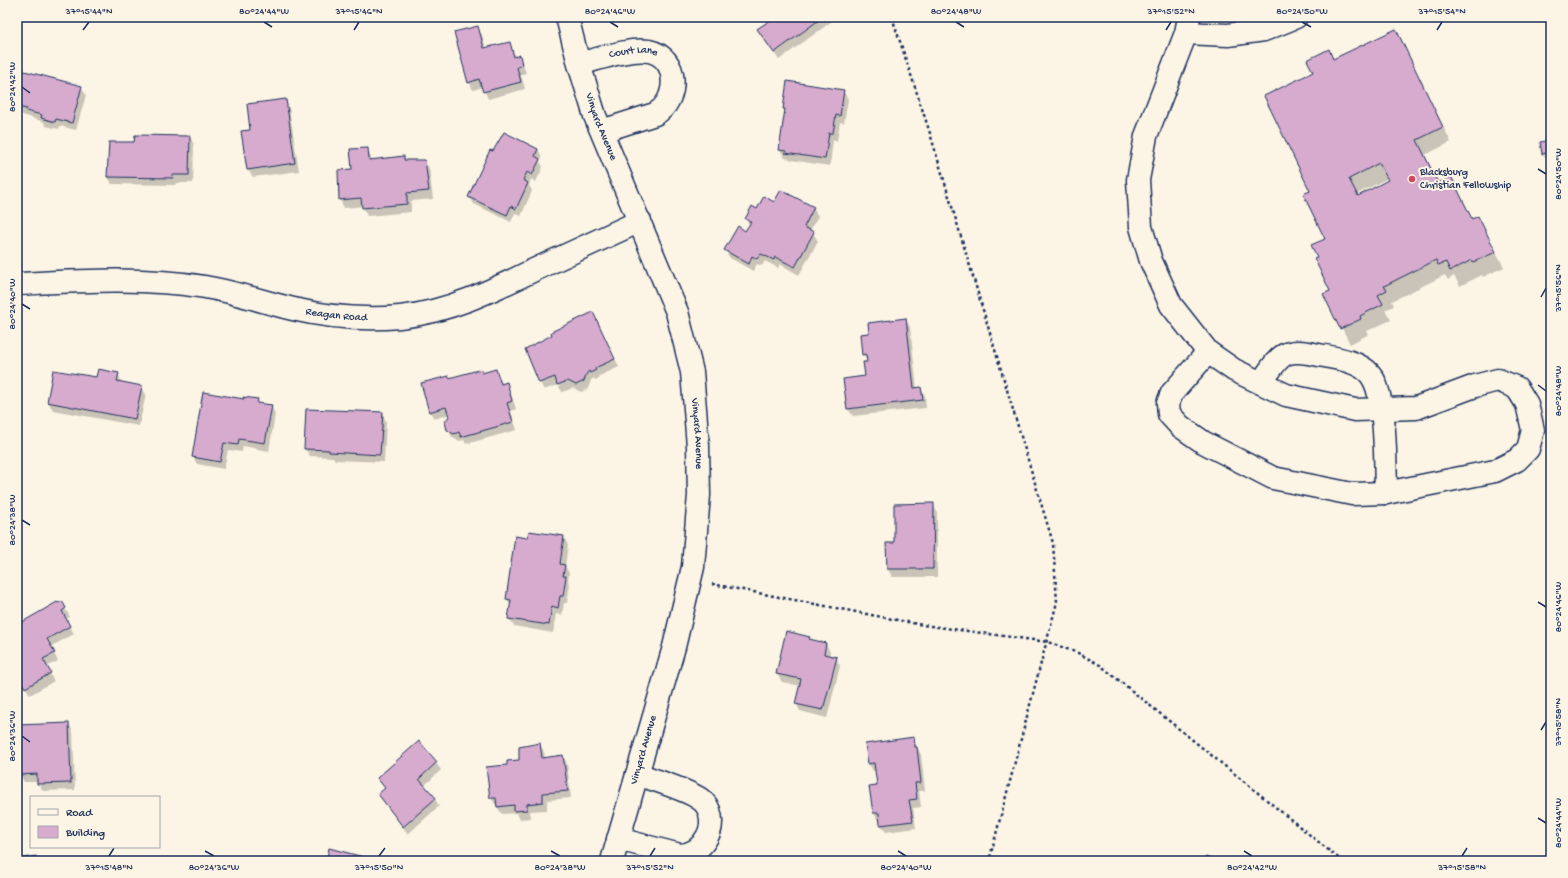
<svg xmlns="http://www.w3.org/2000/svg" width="1568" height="878" font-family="'Gochi Hand',sans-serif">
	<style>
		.shadow { fill: #0003; fill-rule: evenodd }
		.building { fill: #d7abce; stroke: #1b2f5e; fill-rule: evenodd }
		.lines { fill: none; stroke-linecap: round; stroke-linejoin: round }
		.minor-casing { stroke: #1b2f5e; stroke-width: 25 }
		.path { stroke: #1b2f5e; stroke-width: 2.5; stroke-dasharray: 3 3; stroke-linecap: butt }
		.minor { stroke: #fcf5e5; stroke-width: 22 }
		.ticks { fill: none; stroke: #1b2f5e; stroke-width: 1.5 }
		.poi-dot { fill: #d1495b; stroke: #fcf5e5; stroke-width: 1.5 }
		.labels { text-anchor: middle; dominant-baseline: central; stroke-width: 4; stroke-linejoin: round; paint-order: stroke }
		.street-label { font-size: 11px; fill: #1b2f5e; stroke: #fcf5e5 }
		.poi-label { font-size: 11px; fill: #1b2f5e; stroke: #fcf5e5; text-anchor: start }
		.neatline { fill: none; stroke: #1b2f5e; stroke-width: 1.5 }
		.ticks-label { font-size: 10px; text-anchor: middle; fill: #1b2f5e }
	</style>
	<rect width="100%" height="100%" fill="#fcf5e5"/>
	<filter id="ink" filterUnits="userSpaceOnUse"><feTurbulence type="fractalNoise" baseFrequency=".025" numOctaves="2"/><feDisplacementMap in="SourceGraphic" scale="8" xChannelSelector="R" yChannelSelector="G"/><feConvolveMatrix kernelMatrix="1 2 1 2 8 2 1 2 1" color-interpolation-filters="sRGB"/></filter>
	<g filter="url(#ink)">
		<g class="shadow">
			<polygon points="776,17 830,17 832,21 779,60 758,30"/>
			<polygon points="477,27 482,35 486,49 509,43 516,57 519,56 523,64 526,73 521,75 525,89 488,99 483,87 473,90 469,82"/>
			<path d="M 1395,30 L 1451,142 L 1425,155 L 1439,184 L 1451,178 L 1473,220 L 1478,217 L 1504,267 L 1483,277 L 1482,275 L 1460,286 L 1454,276 L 1448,280 L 1445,275 L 1392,301 L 1394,306 L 1385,310 L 1391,320 L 1367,331 L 1369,334 L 1350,344 L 1325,295 L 1331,292 L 1318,257 L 1326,239 L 1311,191 L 1314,73 L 1328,51 L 1334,60 ZM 1388,178 L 1389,181 L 1358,197 L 1357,194 Z"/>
			<polygon points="17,70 81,87 86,95 76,130 60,126 59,129 46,126 44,122 17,113"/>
			<polygon points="843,91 848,99 844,123 840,122 837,141 833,140 830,166 791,160 790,159 785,158 780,150 786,113 784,109"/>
			<polygon points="285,100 289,108 299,171 253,177 248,170 251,131"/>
			<polygon points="190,137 194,145 193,183 175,183 176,185 112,184 108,177 135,143"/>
			<polygon points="1551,141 1551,156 1545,157 1543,153"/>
			<polygon points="367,149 372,160 404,157 406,161 424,161 429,168 433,199 411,201 411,212 367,216 363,206 344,208 340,200 353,170"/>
			<polygon points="538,149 542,157 540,162 543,167 536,182 531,179 529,185 532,191 521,216 515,213 511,222 474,204 470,197"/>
			<polygon points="775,203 813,208 818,216 810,231 813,233 818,241 799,275 780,264 778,268 765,261 762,266 757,264 753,271 730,258 725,250 746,232 750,226 746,219 758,210"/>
			<polygon points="593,313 619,367 599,376 600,378 595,380 594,378 591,380 588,389 581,392 573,388 562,392 558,385 544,390 540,383 554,335"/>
			<polygon points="905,319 910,327 917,389 921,388 925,396 926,408 853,416 848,409 866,377 868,362 863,354 870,334"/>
			<path d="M 481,370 L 483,373 L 496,370 L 502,384 L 506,383 L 510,391 L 516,409 L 511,411 L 517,430 L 466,444 L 464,440 L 459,441 L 452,437 L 448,429 L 446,422 L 450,414 L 434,419 L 430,411 L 422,384 L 448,377 L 449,379 ZM 451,405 L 451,406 L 430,412 L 430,410 Z"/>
			<polygon points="118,374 122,383 141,387 146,394 139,426 53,410 48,402 97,379"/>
			<polygon points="245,400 257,400 259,404 271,406 275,414 269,451 243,446 242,452 228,450 224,469 197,464 193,457"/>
			<polygon points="382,413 386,421 384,462 335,460 333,457 310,456 305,449"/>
			<polygon points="933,504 937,512 937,577 892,577 888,569 895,544"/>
			<polygon points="564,537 568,545 565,566 569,573 568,581 570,585 567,603 564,603 562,615 556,614 553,633 514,626 509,619 511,606 507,599"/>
			<polygon points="61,602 70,617 66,619 74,634 50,647 58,661 46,667 54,681 30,695 25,686 17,691 17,626"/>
			<polygon points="787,633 809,638 810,640 826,644 830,652 829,656 836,658 840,666 827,718 800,711 796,703 801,686 782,682 777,674"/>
			<polygon points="69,724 73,732 75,790 43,791 38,782 24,782 20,775 20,766 17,765 17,742"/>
			<polygon points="913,738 921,755 925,791 919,791 921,807 913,808 916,828 886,832 881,825 881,821 878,821 874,813 870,787 879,786 877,771 873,771 869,764"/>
			<polygon points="419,742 436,763 441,770 424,786 435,799 439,806 408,834 379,795 385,789 378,778"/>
			<polygon points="540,744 544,752 545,758 563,756 567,764 571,798 547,800 547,810 530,811 531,818 520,819 516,813 502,814 491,798 487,768 508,766 520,761"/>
		</g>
		<g class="building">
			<polygon points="775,17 823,17 774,53 757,29"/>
			<polygon points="478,26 484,48 510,42 514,57 520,55 522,65 517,67 521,82 483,92 479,79 468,83 454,32"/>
			<path d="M 1396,29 L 1443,127 L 1417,140 L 1438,183 L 1451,176 L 1472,219 L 1478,216 L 1496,252 L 1473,262 L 1472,260 L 1450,271 L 1446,262 L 1438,265 L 1436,260 L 1384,286 L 1387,290 L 1378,295 L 1383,304 L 1360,316 L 1361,319 L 1340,329 L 1323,294 L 1330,291 L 1314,258 L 1317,257 L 1311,245 L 1325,239 L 1303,194 L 1310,191 L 1264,96 L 1313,72 L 1307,60 L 1329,49 L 1333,59 ZM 1379,163 L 1388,180 L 1358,196 L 1349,179 Z"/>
			<polygon points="17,69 82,86 72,123 56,119 55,122 41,118 42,115 26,111 27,109 17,107"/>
			<polygon points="787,81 844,90 840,116 836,115 833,133 829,133 825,159 785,153 786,151 779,150 785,109 783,109"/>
			<polygon points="286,99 295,163 247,170 241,131 250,130 247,104"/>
			<polygon points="504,132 538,149 535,156 540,159 532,175 527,172 523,180 528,183 516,209 511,206 507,215 468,197 490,150 493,151"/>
			<polygon points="135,135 190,136 189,175 172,175 173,178 107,177 109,142 134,142"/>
			<polygon points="1551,140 1551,152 1542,154 1540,142"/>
			<polygon points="368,148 369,160 404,156 404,160 425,160 429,191 407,193 407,204 362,208 361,198 339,200 338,170 352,169 350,149"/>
			<polygon points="781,190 814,207 804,227 814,232 795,267 775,257 774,260 761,254 757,259 752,256 749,264 724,250 738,226 745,231 751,222 745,219 752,206 757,209 764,196 774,202"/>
			<polygon points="593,312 615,359 595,368 596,370 590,373 589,371 587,373 584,381 576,385 568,381 557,385 555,377 539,383 525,349 552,335 551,332"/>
			<polygon points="906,318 914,388 921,387 923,400 847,409 843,379 865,376 863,362 867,362 866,354 862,355 860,334 869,333 868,323"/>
			<polygon points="98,369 119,373 117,381 142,386 135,419 47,402 53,370 96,377"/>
			<polygon points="482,369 482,373 496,369 501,384 507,382 512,401 507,403 513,422 461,437 459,432 454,434 447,430 445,422 449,416 446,407 429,412 421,383 449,376 449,378"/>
			<polygon points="203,392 244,399 243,397 258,399 257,403 272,405 265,443 239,439 238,445 224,443 220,462 192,457"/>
			<polygon points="306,409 383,412 380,455 329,452 329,450 304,449"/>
			<polygon points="934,503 933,569 887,569 886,543 894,543 894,504"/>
			<polygon points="529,531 564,536 560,564 565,565 563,576 566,576 563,596 560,596 558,608 552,606 549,625 508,619 511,600 506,599 515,536 527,538"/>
			<polygon points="62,601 66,608 62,611 70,626 47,639 55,653 43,659 51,673 25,688 20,679 17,681 17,625 57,602 58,603"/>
			<polygon points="786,631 810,637 809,639 826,643 824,654 837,657 823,710 795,704 801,679 776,674"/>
			<polygon points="69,723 71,783 37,784 37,774 19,775 18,758 17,758 17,725"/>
			<polygon points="914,737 915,747 917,747 921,783 915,783 917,799 909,800 913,821 880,825 879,813 873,813 869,786 877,785 874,763 868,764 865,744"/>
			<polygon points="419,741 437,762 419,779 436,798 403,827 378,794 385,788 377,778"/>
			<polygon points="540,743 542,758 563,755 568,791 543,793 543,802 527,804 527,810 514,811 514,805 497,807 496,798 490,798 486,767 507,765 507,761 519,760 519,747"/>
			<polygon points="329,848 379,861 326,861"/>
			<polygon points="36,856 37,861 17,861 17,859"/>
			<polygon points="1205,857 1218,861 1204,861"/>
		</g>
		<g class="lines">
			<defs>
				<g id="minor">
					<path id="s1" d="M 567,17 L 579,64 L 595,116 L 677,312 L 692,372 L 698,446 L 699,495 L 693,567 L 674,647 L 612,861"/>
					<polyline points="1189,17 1186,33 1146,136 1138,180 1141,227 1151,261 1171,305 1208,352 1234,370 1286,395 1355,410 1416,408 1475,386 1498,380 1517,388 1527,404 1533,430 1528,449 1517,460 1495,471 1386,493 1352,494 1273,478 1203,442 1180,426 1169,414 1168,403 1172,393 1208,352"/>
					<polyline points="1186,33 1228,35 1264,30 1296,17"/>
					<path id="s2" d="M 579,64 C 599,59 628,48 649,51 C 679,57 680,100 655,114 L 602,131"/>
					<path id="s3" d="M 17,284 C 80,281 143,277 205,287 C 235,292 264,302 293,309 C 327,317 365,320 400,317 C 448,312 491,291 534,270 C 569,254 605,237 640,221"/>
					<path d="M 1261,383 C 1281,354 1283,347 1319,355 C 1335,358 1359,361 1370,374 C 1387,394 1385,465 1386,493"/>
					<path d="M 618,839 L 680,855 C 693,854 701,848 707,837 C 714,825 712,807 700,799 C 686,789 654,780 637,774"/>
				</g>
			</defs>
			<use href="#minor" class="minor-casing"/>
			<g class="path">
				<polyline points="892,17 929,130 1053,543 1057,602 989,861"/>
				<polyline points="712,584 923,625 1048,642 1078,653 1100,665 1342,861"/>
			</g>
			<use href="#minor" class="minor"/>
		</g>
	</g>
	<path class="ticks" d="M 264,22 L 272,27M 610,22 L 618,27M 956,22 L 964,27M 1302,22 L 1311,27M 83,30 L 89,22M 354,30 L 359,22M 1166,30 L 1171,22M 1437,30 L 1442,22M 22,87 L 30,93M 1538,169 L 1546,174M 1541,297 L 1546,288M 22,304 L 30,309M 1538,385 L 1546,391M 22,520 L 30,525M 1538,602 L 1546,607M 1541,730 L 1546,722M 22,736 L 30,742M 1538,818 L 1546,823M 205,851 L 214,856M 551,851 L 560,856M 898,851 L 906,856M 1244,851 L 1252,856M 109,856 L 114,848M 379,856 L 385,848M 650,856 L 655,848M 1462,856 L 1467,848"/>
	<circle class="poi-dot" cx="1412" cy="179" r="4"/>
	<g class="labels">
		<g class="street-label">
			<text stroke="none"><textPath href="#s2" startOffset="56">Court Lane</textPath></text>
			<text stroke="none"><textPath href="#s1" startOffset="115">Vinyard Avenue</textPath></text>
			<text stroke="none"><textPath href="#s3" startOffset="323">Reagan Road</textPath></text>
			<text stroke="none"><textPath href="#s1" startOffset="439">Vinyard Avenue</textPath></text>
			<text transform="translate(644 750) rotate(-74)">Vinyard Avenue</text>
		</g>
		<g class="poi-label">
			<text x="1420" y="173">Blacksburg<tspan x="1420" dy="13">Christian Fellowship</tspan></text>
		</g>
	</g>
	<rect width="1568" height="878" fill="none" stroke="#fcf5e5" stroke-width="44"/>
	<rect x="30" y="796" width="130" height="52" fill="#fcf5e5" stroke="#a2a6af"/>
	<rect x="38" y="809" width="20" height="6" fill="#fcf5e5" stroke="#a2a6af"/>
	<text x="66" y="816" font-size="12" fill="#1b2f5e">Road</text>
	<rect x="38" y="826" width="20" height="12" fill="#d7abce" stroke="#a2a6af"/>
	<text x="66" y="836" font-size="12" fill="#1b2f5e">Building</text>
	<rect x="22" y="22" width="1524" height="834" class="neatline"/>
	<g class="ticks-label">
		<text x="89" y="14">37°15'44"N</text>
		<text x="264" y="14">80°24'44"W</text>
		<text x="359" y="14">37°15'46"N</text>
		<text x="610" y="14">80°24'46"W</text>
		<text x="956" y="14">80°24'48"W</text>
		<text x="1171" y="14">37°15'52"N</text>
		<text x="1302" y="14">80°24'50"W</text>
		<text x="1442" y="14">37°15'54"N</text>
		<text transform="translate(11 87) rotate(-90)" y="4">80°24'42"W</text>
		<text transform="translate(1557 174) rotate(-90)" y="4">80°24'50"W</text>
		<text transform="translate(1557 288) rotate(-90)" y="4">37°15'56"N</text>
		<text transform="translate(11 304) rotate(-90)" y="4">80°24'40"W</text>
		<text transform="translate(1557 391) rotate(-90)" y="4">80°24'48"W</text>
		<text transform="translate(11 520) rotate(-90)" y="4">80°24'38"W</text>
		<text transform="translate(1557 607) rotate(-90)" y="4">80°24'46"W</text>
		<text transform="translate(1557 722) rotate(-90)" y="4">37°15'58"N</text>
		<text transform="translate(11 736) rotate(-90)" y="4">80°24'36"W</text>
		<text transform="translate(1557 823) rotate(-90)" y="4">80°24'44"W</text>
		<text x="109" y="870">37°15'48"N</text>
		<text x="214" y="870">80°24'36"W</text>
		<text x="379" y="870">37°15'50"N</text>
		<text x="560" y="870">80°24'38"W</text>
		<text x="650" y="870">37°15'52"N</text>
		<text x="906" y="870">80°24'40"W</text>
		<text x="1252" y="870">80°24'42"W</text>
		<text x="1462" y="870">37°15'58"N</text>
	</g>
</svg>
